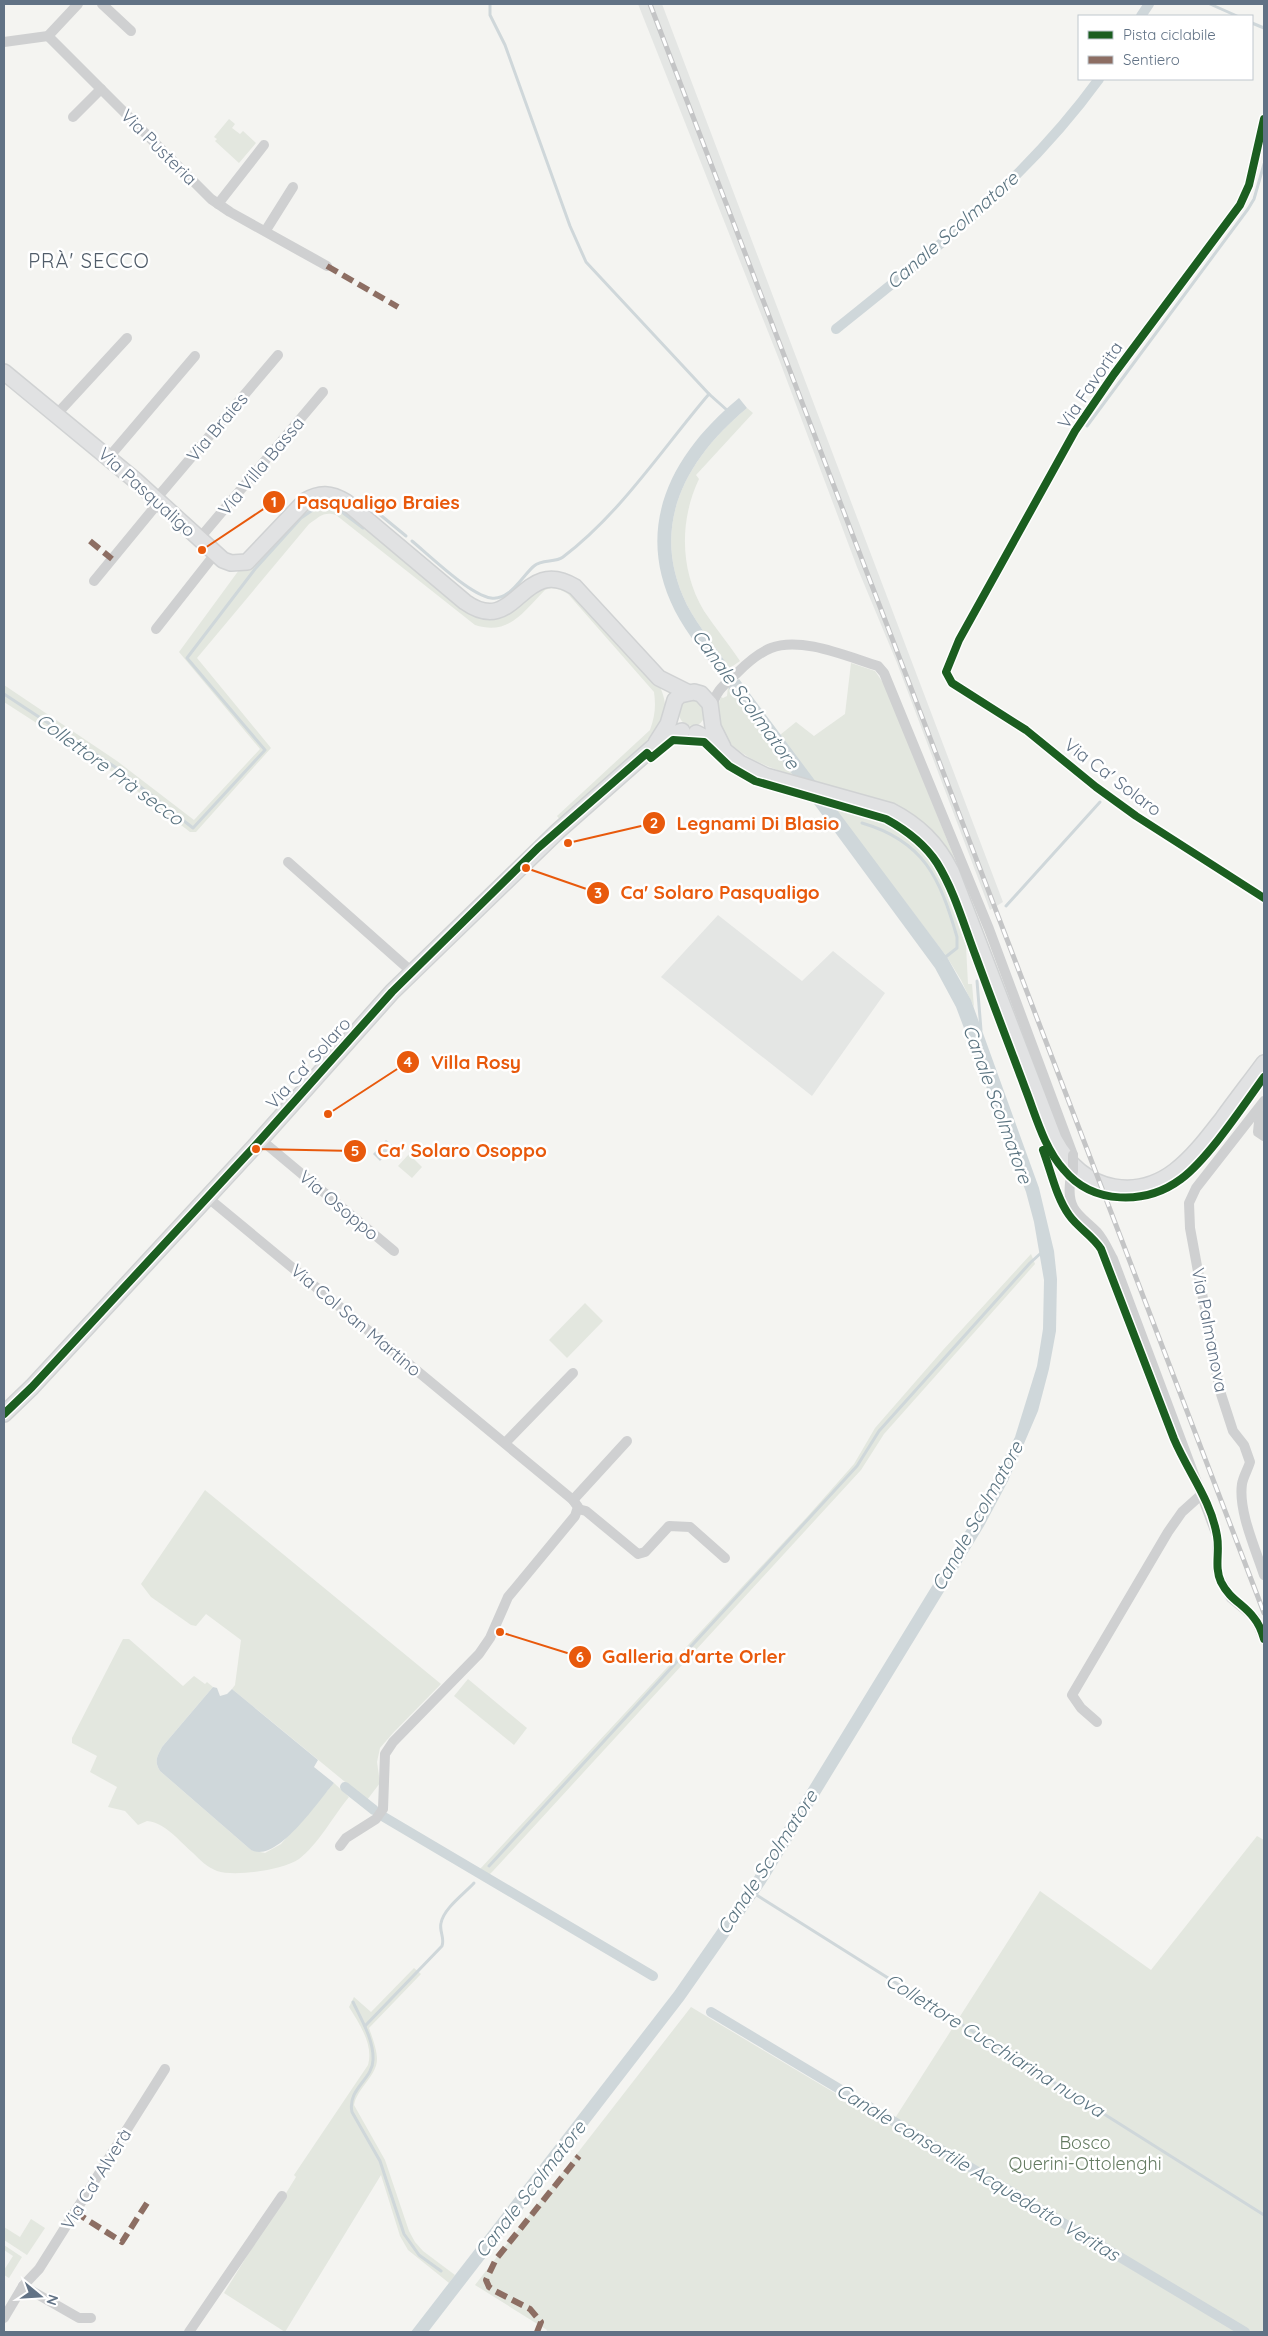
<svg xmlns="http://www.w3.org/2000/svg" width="1268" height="2336" font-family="Quicksand,sans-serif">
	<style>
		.built { fill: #e4e6e4 }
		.green { fill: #e3e7df }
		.water { fill: #cfd7da }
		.pier { fill: #f4f4f1 }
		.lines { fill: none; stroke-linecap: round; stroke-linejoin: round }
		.stream { stroke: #cfd7da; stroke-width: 3 }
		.canal { stroke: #cfd7da; stroke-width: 10 }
		.secondary-casing { stroke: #d0d2d3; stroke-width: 18 }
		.street { stroke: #cfd0d1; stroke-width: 10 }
		.secondary { stroke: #e1e2e3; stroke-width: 15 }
		.rail-casing { stroke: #c4c5c6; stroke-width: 5 }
		.rail { stroke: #fff; stroke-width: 3; stroke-dasharray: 9; stroke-linecap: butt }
		.street-bridge { stroke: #cfd0d1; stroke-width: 10 }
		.quiet { stroke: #8d6e63; stroke-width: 6; stroke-dasharray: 12 6; stroke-linecap: butt }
		.cycleway-casing { stroke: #fff; stroke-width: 11 }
		.cycleway { stroke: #1b5e20; stroke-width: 8 }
		.labels { text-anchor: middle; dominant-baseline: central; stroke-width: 5; stroke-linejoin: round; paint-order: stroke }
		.street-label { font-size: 18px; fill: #617285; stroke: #fff }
		.park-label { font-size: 18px; fill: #647b61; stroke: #fff }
		.water-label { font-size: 19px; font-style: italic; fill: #5c7582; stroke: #fff }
		.quarter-label { font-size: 20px; letter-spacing: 1px; fill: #505c69; stroke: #fff }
		.leader { fill: none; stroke: #e8590c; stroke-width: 2 }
		.callout-dot { fill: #e8590c; stroke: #fff; stroke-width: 2 }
		.mark-label { font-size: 15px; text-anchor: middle; font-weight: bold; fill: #fff }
		.callout-label { font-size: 19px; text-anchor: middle; font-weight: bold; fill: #e8590c; stroke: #fff; stroke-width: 5; stroke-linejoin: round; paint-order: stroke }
	</style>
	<rect width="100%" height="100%" fill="#f4f4f1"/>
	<g class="built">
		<polygon points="638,4 662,4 1003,902 990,910 897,663 857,567 780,362"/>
		<polygon points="718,915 802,981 833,951 885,993 812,1096 661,977"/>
	</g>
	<g class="green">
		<polygon points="229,119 235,124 232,128 240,134 243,131 256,143 239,163 215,141 217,139 214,137"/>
		<path d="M 747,408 L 753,413 L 696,475 L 699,479 C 679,521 680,571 704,611 C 715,628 729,644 740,661 L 730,668 C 715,647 699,627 687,605 C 648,526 686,459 747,408 Z"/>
		<path d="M 315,502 L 336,502 L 480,616 C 503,624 524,599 542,586 L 567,587 L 658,683 C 664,694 668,708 663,721 C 649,751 587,797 561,821 L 557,816 L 650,730 C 655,716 656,706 654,692 L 568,594 C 560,589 554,586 545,590 C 523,612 509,636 475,625 L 336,515 C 324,511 319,517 309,524 L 197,658 L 271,748 L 196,832 L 190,832 L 114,773 L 4,702 L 4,685 L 117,761 L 194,820 L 260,749 L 179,652 L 239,570 L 251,566 L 309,505 Z"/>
		<path d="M 851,663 L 875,671 L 886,687 L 960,872 C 934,824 907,806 855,792 C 845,790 821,786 814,781 C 805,774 788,745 780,735 L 796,722 L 814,736 L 845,714 Z"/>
		<path d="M 728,687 L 793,775 C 760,765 702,743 721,697 L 723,698 L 727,696 Z"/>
		<circle cx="692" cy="713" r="13"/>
		<polygon points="833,807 874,818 895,828 911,839 928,857 943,884 966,946 968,984 972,984 974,1007 961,980 947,957"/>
		<polygon points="409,1154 422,1167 412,1178 398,1166"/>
		<polygon points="1031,1254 1035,1264 884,1434 861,1470 493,1871 489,1875 480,1869 807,1517 854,1464 875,1428 943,1350"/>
		<polygon points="585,1303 603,1321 567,1358 549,1340"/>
		<polygon points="205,1490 441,1684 393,1733 380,1748 377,1762 380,1783 367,1800 232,1689 235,1685 241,1640 206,1614 196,1626 191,1625 151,1597 141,1584"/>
		<path d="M 123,1639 L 129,1639 L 183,1686 L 194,1676 L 205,1684 L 207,1682 L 213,1687 L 162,1747 C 157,1757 154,1761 160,1771 L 251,1850 L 265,1853 L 281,1844 L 334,1783 L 349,1797 C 334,1815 317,1846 299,1859 C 283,1870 235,1877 217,1871 C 207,1867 200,1860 193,1853 C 180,1842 165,1822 147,1821 L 138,1825 L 125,1811 L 108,1807 L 117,1787 L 90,1772 L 97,1756 L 72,1743 L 72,1738 Z"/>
		<polygon points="468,1679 527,1728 514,1745 454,1696"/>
		<polygon points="1257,1836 1264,1840 1264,2332 546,2332 547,2330 475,2285 691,2007 890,2126 1040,1891 1151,1970"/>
		<path d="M 414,1968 L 421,1974 L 369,2028 C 372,2037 377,2049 377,2059 C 377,2076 357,2088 354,2105 L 385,2160 L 409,2231 L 415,2242 L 423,2251 L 455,2275 L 449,2283 L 408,2250 L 400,2236 L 381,2175 L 285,2332 L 224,2293 L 296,2177 L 294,2175 L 368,2065 C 374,2045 359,2023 349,2007 L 354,1997 L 371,2012 Z"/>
		<polygon points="31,2219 45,2228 27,2255 4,2240 4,2227 20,2237"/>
		<polygon points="4,2245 22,2257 9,2278 4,2275 4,2270 13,2256 4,2250"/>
	</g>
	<g class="water">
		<path d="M 739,398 L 747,408 C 686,459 648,526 687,605 C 699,627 715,647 730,668 L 720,676 C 705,655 687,634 675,611 C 632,526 673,452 739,398 Z"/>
		<polygon points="739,679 947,957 971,1000 1039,1188 1054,1251 1057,1279 1056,1331 1049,1369 1038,1411 1008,1481 984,1526 765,1884 684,2000 428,2332 411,2332 674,1992 754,1877 973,1519 1015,1437 1037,1366 1043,1329 1044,1280 1034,1222 1026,1192 956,1007 935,968 728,687"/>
		<polygon points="386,1140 393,1146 380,1161 373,1154"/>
		<path d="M 213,1687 L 217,1688 L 220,1696 L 227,1694 L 232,1689 L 318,1760 L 314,1767 L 334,1783 C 318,1801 277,1864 251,1850 L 160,1771 C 154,1761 157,1757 162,1747 Z"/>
	</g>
	<polygon class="pier" points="790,774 818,782 836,806 808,799"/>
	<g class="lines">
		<g class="stream">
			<polyline points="490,4 490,15 505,45 570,226 586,262 709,394"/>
			<polyline points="1210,4 1237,16"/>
			<polyline points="1252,23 1264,28"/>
			<polyline points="1087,426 1248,209 1254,199 1264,164"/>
			<polyline points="378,513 406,536"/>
			<path d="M 412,541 C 430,556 470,595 491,598 C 510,601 522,576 534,566 C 542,559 555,563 563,557 C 621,513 662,449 709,394 L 728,411"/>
			<polyline points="4,694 115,767 193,828 265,750 187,658 255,569 301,518 317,507 334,506 363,528"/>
			<path d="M 862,823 C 924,841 940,878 957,937 L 957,948 L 943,959"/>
			<polyline points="1006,906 1100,802"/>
			<polyline points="977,981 981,1030"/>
			<polyline points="489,1866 857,1466 879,1431 1030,1263 1041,1253 1045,1252"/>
			<polyline points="755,1894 1264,2215"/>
			<path d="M 353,2002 C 361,2019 374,2040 373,2060 C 373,2079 347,2089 352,2112 L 380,2161 L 404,2234 L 419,2255 L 441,2271"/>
			<path d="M 365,2026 L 442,1946 C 445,1938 439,1931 441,1923 C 444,1908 464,1894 474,1883"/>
		</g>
		<g class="canal">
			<polyline points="1141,16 1149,4"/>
			<path d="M 836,329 C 933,251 1025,181 1099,79"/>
			<polyline points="345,1787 374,1810"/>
			<polyline points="384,1817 653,1976"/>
			<polyline points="711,2012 1245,2332"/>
		</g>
		<defs>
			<g id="secondary">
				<path d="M 4,372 L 135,480 L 223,560 L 231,563 L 247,562 L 305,501 C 320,492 331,493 346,502 L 465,602 C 517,639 521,554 575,587 L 659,678 L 687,692"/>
				<path d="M 696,733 L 714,742 L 740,763 L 766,776 L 891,811 C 918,825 937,843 951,871 L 1054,1139 C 1067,1163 1086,1182 1114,1187 C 1165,1196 1195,1154 1223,1118 C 1236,1100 1250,1082 1264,1063"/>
				<polyline points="656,743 668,724 675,700 680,695 694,692 701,694 710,704 713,727 723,747"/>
				<polyline points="4,1414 32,1387 254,1147 392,992 558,831 652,748 669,736 682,731"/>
			</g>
		</defs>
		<use href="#secondary" class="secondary-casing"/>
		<g class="street">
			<polyline points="102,4 131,31"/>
			<polyline points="48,36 211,199 230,212 327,266"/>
			<polyline points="4,42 48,36 78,4"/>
			<polyline points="73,117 101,89"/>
			<polyline points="1264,119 1249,185 1240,205 1114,374 1075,431 959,640 946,672 952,683 1026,730 1096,787 1136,816 1264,898"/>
			<polyline points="218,204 264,145"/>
			<polyline points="266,230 293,187"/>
			<polyline points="56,415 127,338"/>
			<polyline points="109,457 195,356"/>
			<polyline points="156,499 278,355"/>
			<polyline points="199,539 323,392"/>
			<polyline points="94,581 159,502"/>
			<polyline points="156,629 215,554"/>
			<path d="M 712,709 C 714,692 725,684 737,673 C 747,663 758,653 771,648 C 801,636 848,657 878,666 L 884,673 L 989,929 L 1073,1155"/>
			<polyline points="288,862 412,972"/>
			<path d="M 1264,1101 L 1196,1188 L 1189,1203 L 1190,1228 L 1220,1391 L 1233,1431 L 1244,1445 L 1250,1462 C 1248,1469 1243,1477 1242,1484 C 1238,1511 1256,1550 1264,1575"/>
			<polyline points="1264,1115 1259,1122 1258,1132 1264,1136"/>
			<polyline points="260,1139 394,1251"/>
			<path d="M 1070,1183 C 1067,1211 1080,1215 1097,1232 C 1104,1240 1108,1250 1113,1259 L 1217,1536 L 1217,1569 L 1220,1579 L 1231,1598 L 1255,1618 L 1264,1639"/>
			<polyline points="207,1197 573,1500 578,1507 575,1516 508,1597 490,1638 479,1654 393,1742 385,1754 383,1809 376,1819 346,1838 340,1846"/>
			<polyline points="505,1443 573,1373"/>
			<polyline points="573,1500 627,1441"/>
			<polyline points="578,1509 586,1511 638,1554 645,1552 669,1526 690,1527 725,1558"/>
			<polyline points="1097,1722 1081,1708 1072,1695 1168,1532 1182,1512 1202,1494"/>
			<polyline points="23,2286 79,2318 91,2318"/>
			<polyline points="4,2318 23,2286 39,2269 165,2069"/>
			<polyline points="189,2332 282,2196"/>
		</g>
		<use href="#secondary" class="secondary"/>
		<defs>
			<polyline id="rail" points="650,4 1264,1613"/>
		</defs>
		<use href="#rail" class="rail-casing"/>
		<use href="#rail" class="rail"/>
		<polyline class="street-bridge" points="1070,1183 1073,1171 1073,1155"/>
		<g class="quiet">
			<polyline points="327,266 398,307"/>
			<polyline points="90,541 112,559"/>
			<polyline points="75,2212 122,2242 147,2203"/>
			<polyline points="537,2332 541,2322 530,2309 495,2291 489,2287 486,2280 496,2259 579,2156"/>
		</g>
		<defs>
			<g id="cycleway">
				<polyline points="1264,119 1249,185 1240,205 1114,374 1075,431 959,640 946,672 952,683 1026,730 1096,787 1136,816 1264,898"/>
				<path d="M 1043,1150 C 1051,1171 1056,1197 1069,1215 C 1078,1228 1092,1235 1101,1249 L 1174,1439 C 1188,1472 1211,1500 1217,1536 C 1220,1552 1214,1567 1221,1582 C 1230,1600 1244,1604 1254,1618 C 1259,1624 1262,1632 1264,1639"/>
				<path d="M 4,1414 L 32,1387 L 254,1147 L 392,992 L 538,848 L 647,753 L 651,758 L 673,740 L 704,742 L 729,766 L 755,781 L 886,819 C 906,830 924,843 937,863 C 955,892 964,926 976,957 C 992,1001 1009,1045 1025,1088 C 1036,1116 1044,1148 1064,1170 C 1093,1205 1146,1205 1181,1179 C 1208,1159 1243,1106 1264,1077"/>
			</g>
		</defs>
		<use href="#cycleway" class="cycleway-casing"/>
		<use href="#cycleway" class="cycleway"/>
	</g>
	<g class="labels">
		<g class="street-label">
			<text transform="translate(159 147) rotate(45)">Via Pusteria</text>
			<text transform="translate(1090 385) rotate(-56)">Via Favorita</text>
			<text transform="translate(217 427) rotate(-50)">Via Braies</text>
			<text transform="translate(261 466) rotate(-50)">Via Villa Bassa</text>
			<text transform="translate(147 492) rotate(42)">Via Pasqualigo</text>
			<text transform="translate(1113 777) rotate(37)">Via Ca' Solaro</text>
			<text transform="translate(308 1063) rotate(-48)">Via Ca' Solaro</text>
			<text transform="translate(339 1205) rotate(40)">Via Osoppo</text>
			<text transform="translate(356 1320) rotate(40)">Via Col San Martino</text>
			<text transform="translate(1210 1330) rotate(79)">Via Palmanova</text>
			<text transform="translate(96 2179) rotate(-58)">Via Ca' Alverà</text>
		</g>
		<g class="park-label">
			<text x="1085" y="2142">Bosco<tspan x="1085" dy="21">Querini-Ottolenghi</tspan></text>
		</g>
		<g class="water-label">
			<text transform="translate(952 230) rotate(-41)">Canale Scolmatore</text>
			<text transform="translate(746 699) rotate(54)">Canale Scolmatore</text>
			<text transform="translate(110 769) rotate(36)">Collettore Prà secco</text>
			<text transform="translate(998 1104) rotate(70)">Canale Scolmatore</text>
			<text transform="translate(977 1516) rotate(-61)">Canale Scolmatore</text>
			<text transform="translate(767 1862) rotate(-57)">Canale Scolmatore</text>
			<text transform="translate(995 2045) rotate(32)">Collettore Cucchiarina nuova</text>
			<text transform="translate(978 2172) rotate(31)">Canale consortile Acquedotto Veritas</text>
			<text transform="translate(530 2189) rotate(-52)">Canale Scolmatore</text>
		</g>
		<g class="quarter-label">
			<text x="89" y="260">PRÀ' SECCO</text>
		</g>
	</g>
	<path class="leader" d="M202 550L274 502M568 843L654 823M526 868L598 893M328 1114L408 1062M256 1149L355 1151M500 1632L580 1657"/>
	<g class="callout-dot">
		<circle cx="202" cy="550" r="5"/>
		<circle cx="568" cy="843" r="5"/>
		<circle cx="526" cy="868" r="5"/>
		<circle cx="328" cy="1114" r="5"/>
		<circle cx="256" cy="1149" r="5"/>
		<circle cx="500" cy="1632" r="5"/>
		<circle cx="274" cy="502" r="12"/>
		<circle cx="654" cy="823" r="12"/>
		<circle cx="598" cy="893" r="12"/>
		<circle cx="408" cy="1062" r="12"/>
		<circle cx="355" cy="1151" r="12"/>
		<circle cx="580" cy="1657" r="12"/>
	</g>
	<g class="mark-label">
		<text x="274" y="507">1</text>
		<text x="654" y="828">2</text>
		<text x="598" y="898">3</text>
		<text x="408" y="1067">4</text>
		<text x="355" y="1156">5</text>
		<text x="580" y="1662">6</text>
	</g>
	<g class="callout-label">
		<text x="378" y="509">Pasqualigo Braies</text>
		<text x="758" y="830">Legnami Di Blasio</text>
		<text x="720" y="899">Ca' Solaro Pasqualigo</text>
		<text x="476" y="1069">Villa Rosy</text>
		<text x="462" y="1157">Ca' Solaro Osoppo</text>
		<text x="694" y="1663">Galleria d'arte Orler</text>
	</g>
	<rect width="1268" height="2336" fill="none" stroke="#617285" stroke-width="10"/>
	<rect x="1078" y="15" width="175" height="65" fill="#ffffff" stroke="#c0c7ce"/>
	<rect x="1088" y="31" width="25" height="8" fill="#1b5e20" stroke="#c0c7ce"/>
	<text x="1123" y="40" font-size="15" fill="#617285">Pista ciclabile</text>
	<rect x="1088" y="56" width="25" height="8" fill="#8d6e63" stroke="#c0c7ce"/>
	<text x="1123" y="65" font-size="15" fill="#617285">Sentiero</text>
	<g transform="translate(40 2296) rotate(108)" stroke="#ffffff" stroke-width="4" paint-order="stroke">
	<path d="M0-4L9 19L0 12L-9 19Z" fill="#617285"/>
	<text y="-8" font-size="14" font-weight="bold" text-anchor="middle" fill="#617285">N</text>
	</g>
</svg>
